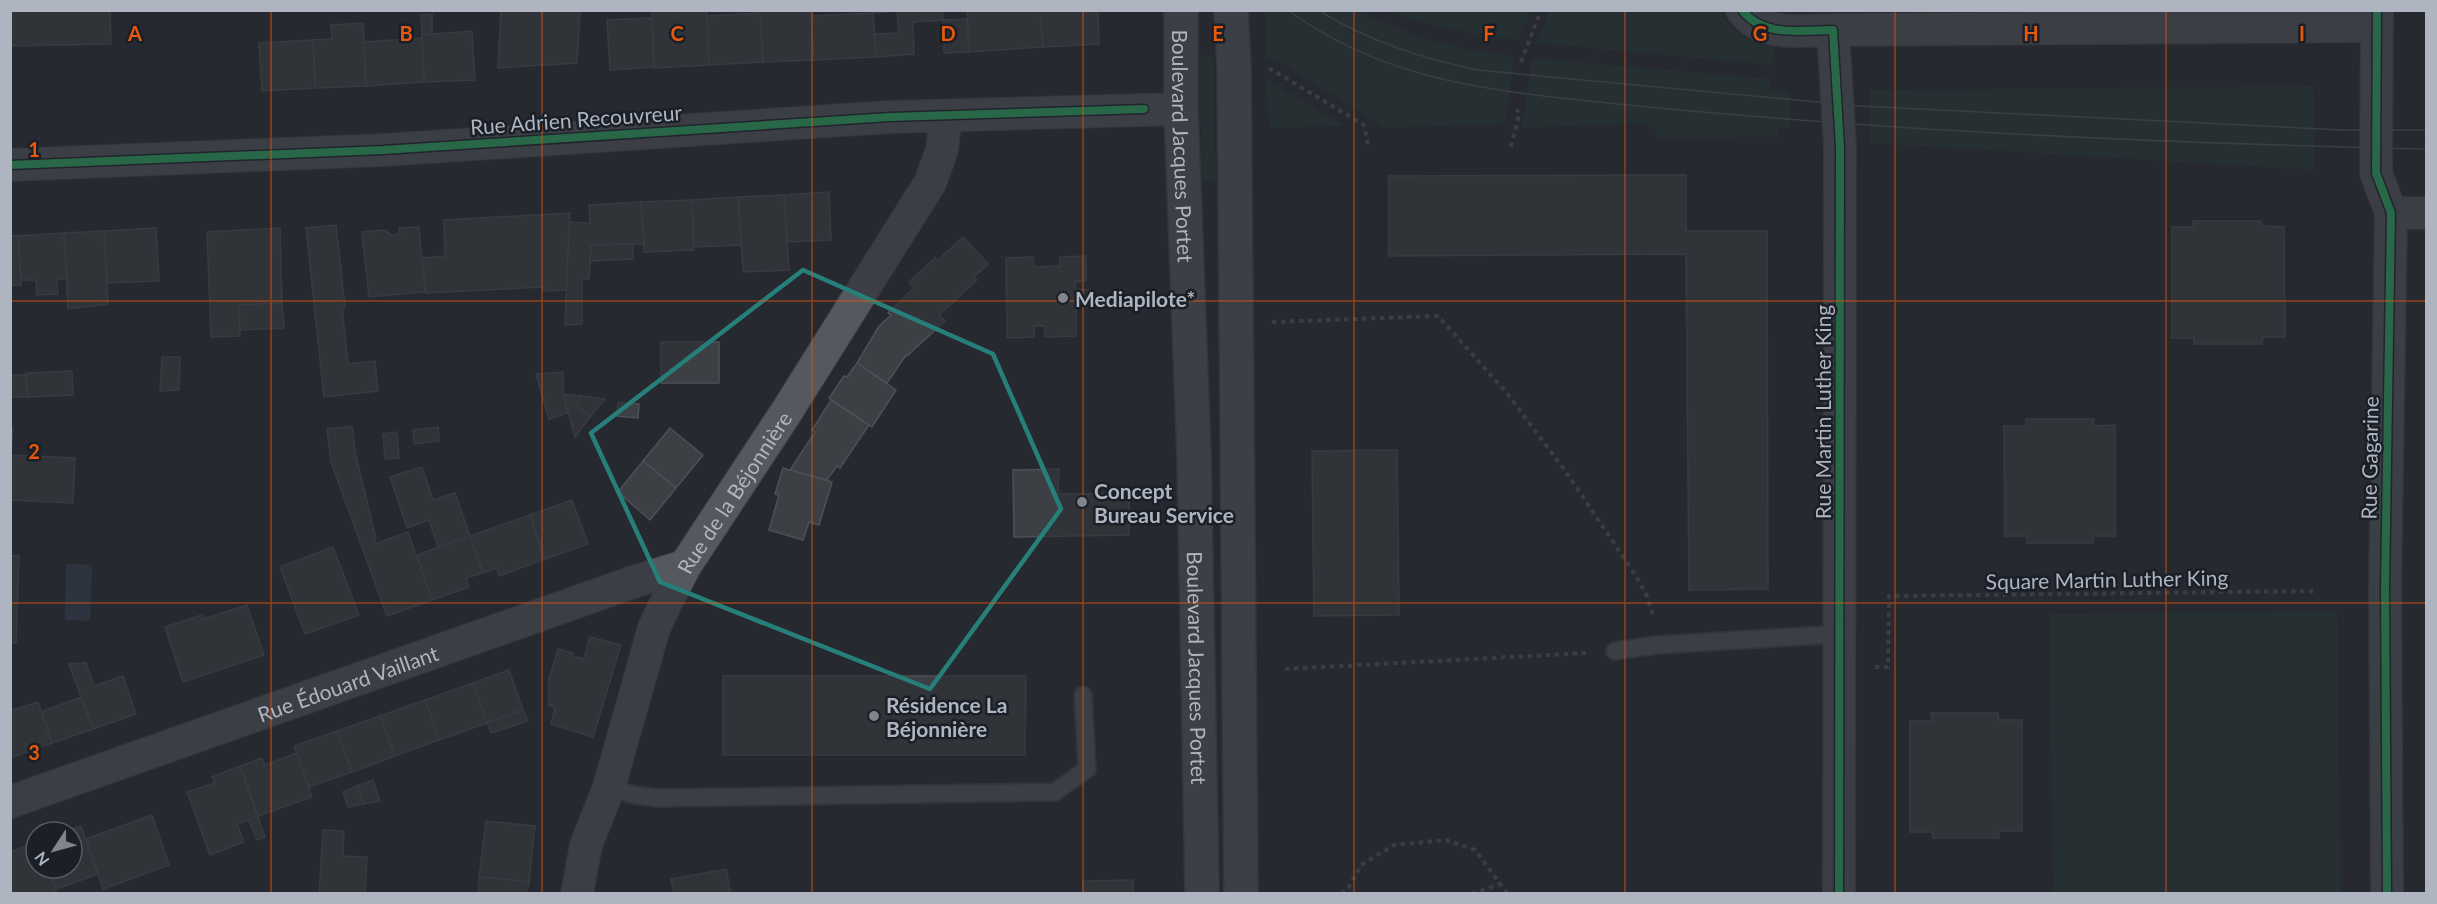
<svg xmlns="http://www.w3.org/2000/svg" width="2437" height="904" font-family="Lato,sans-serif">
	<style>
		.green { fill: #273537 }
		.water { fill: #374256 }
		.building { fill: #3c3f44; stroke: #4d5057; stroke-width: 1.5 }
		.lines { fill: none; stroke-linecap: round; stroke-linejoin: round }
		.lane-casing { stroke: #414448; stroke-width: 20 }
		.street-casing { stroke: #414448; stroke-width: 34 }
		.primary-casing { stroke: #43454c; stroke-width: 36 }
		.path { stroke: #53575c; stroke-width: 4; stroke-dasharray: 4.5 4.5; stroke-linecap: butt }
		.lane { stroke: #55585e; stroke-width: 16 }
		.street { stroke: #55585e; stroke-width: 32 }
		.primary { stroke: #575a60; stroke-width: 33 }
		.tram { stroke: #54575b; stroke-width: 1.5 }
		.cycleway-casing { stroke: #1a1f28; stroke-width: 11 }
		.cycleway { stroke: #2db169; stroke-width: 8 }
		.marked { fill: none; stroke: #277f7a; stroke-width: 4.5; stroke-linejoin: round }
		.grid { fill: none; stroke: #e8590c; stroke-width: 1.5; stroke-opacity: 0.55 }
		.poi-dot { fill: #7f848d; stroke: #1a1f28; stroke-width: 2 }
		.labels { text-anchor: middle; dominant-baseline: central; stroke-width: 5; stroke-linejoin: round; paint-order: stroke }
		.street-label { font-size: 21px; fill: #afb5c0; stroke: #1a1f28 }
		.poi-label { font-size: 21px; font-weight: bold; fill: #afb5c0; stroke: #1a1f28; text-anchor: start }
		.grid-label { font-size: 20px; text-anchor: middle; font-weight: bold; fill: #e8590c; stroke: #1a1f28; stroke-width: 5; stroke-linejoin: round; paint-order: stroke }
	</style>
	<rect width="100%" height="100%" fill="#26292f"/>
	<g class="green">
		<polygon points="1265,11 1355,11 1423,38 1466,49 1511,55 1514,60 1506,124 1383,128 1286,65 1266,58"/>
		<path d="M 1392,11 L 1531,10 L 1531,11 L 1520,38 L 1517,40 C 1475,34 1431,28 1392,11 Z"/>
		<path d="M 1721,11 C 1731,34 1751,41 1774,46 L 1772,65 L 1537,43 L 1549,11 Z"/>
		<polygon points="1213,55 1216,181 1202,181 1199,56"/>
		<polygon points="1532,58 1770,79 1771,90 1790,92 1790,128 1777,127 1777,137 1657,138 1654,130 1644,123 1522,128"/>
		<polygon points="1266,79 1345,126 1269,128"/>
		<polygon points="2313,86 2314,170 1869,143 1870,90"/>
		<polygon points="2337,611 2341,893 2053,893 2049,614"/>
	</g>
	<polygon class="water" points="66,564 92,565 90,621 65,620"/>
	<g class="building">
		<polygon points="10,10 110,10 111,44 10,46"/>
		<polygon points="501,10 580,10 577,63 498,68"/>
		<polygon points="652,10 707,10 709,65 654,68"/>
		<polygon points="760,10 811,10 814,60 763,62"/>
		<polygon points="873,10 942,10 943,20 913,22 914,54 876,57 874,34 899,33 897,11 873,13"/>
		<polygon points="967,10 1040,10 1043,47 969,52"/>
		<polygon points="1040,10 1098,10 1099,44 1043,47"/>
		<polygon points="760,13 763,62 709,65 707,16"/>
		<polygon points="873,13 876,57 814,60 811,16"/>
		<polygon points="432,14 432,34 422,35 421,15"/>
		<polygon points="652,18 654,67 610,70 607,20"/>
		<polygon points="967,19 969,52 944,53 943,20"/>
		<polygon points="363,23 366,86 315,88 313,40 332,39 331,25"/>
		<polygon points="472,31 475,80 424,82 422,35"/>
		<polygon points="422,38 424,82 366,86 364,42"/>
		<polygon points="313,40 315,88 262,91 259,43"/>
		<polygon points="1686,175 1686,231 1767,231 1768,589 1689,590 1686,254 1389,256 1389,176"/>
		<polygon points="829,192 831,240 787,242 784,195"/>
		<polygon points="784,195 789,270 743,272 738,197"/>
		<polygon points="738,197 741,245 694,247 692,200"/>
		<polygon points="692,200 694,250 644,252 641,202"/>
		<polygon points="641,202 644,244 591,245 589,279 582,279 582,324 565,325 569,222 590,223 589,205"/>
		<polygon points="570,213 566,290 544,291 544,287 426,293 422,258 445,256 444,220"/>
		<polygon points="2193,221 2261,221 2262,226 2284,227 2285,337 2263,337 2262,344 2194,344 2194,338 2172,338 2172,227 2193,227"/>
		<polygon points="336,225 345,307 342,308 348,364 375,361 378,391 324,397 306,228"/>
		<polygon points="419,227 425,292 369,297 362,232 385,230 391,235 400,234 399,228"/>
		<polygon points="156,228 159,281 107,283 104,231"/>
		<polygon points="280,228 282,303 239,305 240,336 211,337 207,232"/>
		<polygon points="104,231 108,304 68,309 64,233"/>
		<polygon points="64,233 67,278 57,279 58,294 37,295 36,280 21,280 18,236"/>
		<polygon points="10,236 18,236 21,285 10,286"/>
		<polygon points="963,237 988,264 974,277 977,280 939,315 945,321 907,356 906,355 887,383 857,363 879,326 891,315 888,313 914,288 909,282 935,258 938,260"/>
		<polygon points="633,244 633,259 590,261 591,245"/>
		<polygon points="1086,256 1086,281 1075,282 1075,289 1090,290 1094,297 1091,304 1076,305 1076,336 1045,337 1045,326 1034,326 1034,337 1007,338 1006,258 1033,257 1034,266 1036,267 1060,266 1060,257"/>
		<polygon points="282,303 284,328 240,330 239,305"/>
		<rect x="661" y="342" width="58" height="41"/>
		<polygon points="162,357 180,357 179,390 160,391"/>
		<polygon points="857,363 896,390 872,427 829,398 844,376 847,377"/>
		<polygon points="72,371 73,395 27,397 26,373"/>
		<polygon points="563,372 563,394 568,413 549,419 536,374"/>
		<polygon points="10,375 26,375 27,397 10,397"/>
		<polygon points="563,394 581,396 576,405 590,417 575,437"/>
		<polygon points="581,396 605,399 590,417 576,405"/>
		<polygon points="831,400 869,425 840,468 837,466 827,480 790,470 815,432 812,430"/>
		<polygon points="618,403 639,404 638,418 617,416"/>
		<polygon points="2026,419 2094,419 2093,426 2115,425 2115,536 2094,536 2093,543 2027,543 2027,536 2005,536 2004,426 2026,426"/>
		<polygon points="352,426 356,456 376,539 373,540 375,544 408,532 432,600 387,616 331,462 327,429"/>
		<polygon points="10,427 13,427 11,455 75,458 73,503 10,500"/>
		<polygon points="438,427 439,441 414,444 413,430"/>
		<polygon points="670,428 703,455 676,488 643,461"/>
		<polygon points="397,432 399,458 385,459 383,434"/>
		<polygon points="1397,450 1399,615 1314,616 1312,451"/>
		<polygon points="643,461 676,488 650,520 618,492"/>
		<polygon points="422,467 433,500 455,493 470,536 438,547 429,520 407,528 390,477"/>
		<polygon points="783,468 832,482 819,525 809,522 803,540 769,530 779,495 775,494"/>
		<polygon points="1059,469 1058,494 1129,493 1129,535 1014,537 1013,470"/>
		<polygon points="572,500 588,544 545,559 530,515"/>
		<polygon points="530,515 545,559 499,576 497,568 483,573 470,536"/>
		<polygon points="470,536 483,573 466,578 469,587 432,600 417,555"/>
		<polygon points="333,547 359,615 305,634 280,567"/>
		<polygon points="10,556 19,556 16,643 10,643"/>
		<polygon points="247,605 264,655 183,682 165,627 202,615 203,619"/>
		<polygon points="590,637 621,645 593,737 551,724 555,708 549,705 549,679 558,649 573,653 573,656 584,659"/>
		<polygon points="86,663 94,686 123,676 136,714 93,729 69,664"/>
		<polygon points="509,670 523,710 487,723 473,683"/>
		<polygon points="723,676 1026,676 1025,755 723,755"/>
		<polygon points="473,683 487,723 439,740 425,700"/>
		<polygon points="81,697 93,729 52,743 41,712"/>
		<polygon points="425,700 439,740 395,756 380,716"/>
		<polygon points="38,702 52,743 10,758 10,711"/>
		<polygon points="523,710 528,721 491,733 487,723"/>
		<polygon points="1931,713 1998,713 1999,720 2022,720 2022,831 1999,831 1999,838 1933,838 1932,832 1910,832 1910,721 1932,721"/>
		<polygon points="380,716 395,756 352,772 337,731"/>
		<polygon points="337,731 352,772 309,787 294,746"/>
		<polygon points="297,753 312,797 258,816 240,766 262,758 265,765"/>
		<polygon points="240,766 265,837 257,840 249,820 237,824 244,842 210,855 187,792 215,783 212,777"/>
		<polygon points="373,780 380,801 364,804 357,786"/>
		<polygon points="357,786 364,804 348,807 343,792"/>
		<polygon points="152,815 169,865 103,889 86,839"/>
		<polygon points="486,821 535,826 529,882 479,877"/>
		<polygon points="81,826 98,874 56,889 48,868 72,868 72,832 65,832"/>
		<polygon points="323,830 344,831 343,856 367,857 365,894 319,894"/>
		<polygon points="36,842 36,868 48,868 57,894 10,894 10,852"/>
		<polygon points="726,869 731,894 674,894 671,879"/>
		<polygon points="479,877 529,882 527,894 478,894"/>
		<polygon points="1133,880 1133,894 1083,894 1083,881"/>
	</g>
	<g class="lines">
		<defs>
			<g id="lane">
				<polyline points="1615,651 1656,645 1841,634"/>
				<polyline points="609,787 634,795 657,798 1055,792 1087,769 1083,695"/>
			</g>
			<g id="street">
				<path d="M 1742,10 C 1763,38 1803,30 1833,30 L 1840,147 L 1839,894"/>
				<polyline points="2377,10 2376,173 2391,213 2385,588 2387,894"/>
				<polyline points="1833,30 2377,26"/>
				<polyline points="10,165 383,150 890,117 1181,109"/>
				<polyline points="2391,213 2426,213"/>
				<path id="s1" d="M 10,802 L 636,581 L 685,566"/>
				<path id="s2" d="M 577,894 L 586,845 L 609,787 L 654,628 L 666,603 L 685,566 L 787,411 L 930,183 L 942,150 L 946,116"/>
			</g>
			<g id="primary">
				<path id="s3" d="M 1181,10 L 1181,109 L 1194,456 L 1202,894"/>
				<polyline points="1231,10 1234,67 1241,894"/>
			</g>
		</defs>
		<use href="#lane" class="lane-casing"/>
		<use href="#street" class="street-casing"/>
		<use href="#primary" class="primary-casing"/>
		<g class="path">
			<polyline points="1521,62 1541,10"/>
			<polyline points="1269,68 1364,125 1368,145"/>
			<polyline points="1511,147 1519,115 1517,109"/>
			<polyline points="1272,322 1438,316 1506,392 1566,472 1634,573 1646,594 1654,618"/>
			<polyline points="1875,667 1888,667 1889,596 2317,591"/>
			<polyline points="1285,669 1587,653"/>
			<polyline points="1341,894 1349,887 1361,865 1394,845 1446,840 1475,850 1508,894"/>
			<polyline points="1472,894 1502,883"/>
		</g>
		<use href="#lane" class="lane"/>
		<use href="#street" class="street"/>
		<use href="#primary" class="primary"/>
		<g class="tram">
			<path d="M 1288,10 C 1378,76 1472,88 1579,100 C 1644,107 1710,113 1776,118 C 1992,136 2209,144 2426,149"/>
			<path d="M 1318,10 C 1368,41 1421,58 1477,70 L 1861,106 L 2342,130 L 2426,130"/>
		</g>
		<defs>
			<g id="cycleway">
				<path d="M 1742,10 C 1763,38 1803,30 1833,30 L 1840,147 L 1839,894"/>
				<polyline points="2377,10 2376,173 2391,213 2385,588 2387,894"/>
				<polyline points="10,165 383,150 890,117 1144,109"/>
			</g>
		</defs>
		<use href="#cycleway" class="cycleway-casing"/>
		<use href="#cycleway" class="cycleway"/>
	</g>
	<path d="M0 0H2437V904H0ZM 803,270 L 993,354 L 1061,509 L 930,689 L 660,582 L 591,433 Z" fill="#26292f" fill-opacity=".55" fill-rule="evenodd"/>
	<path class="marked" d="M 803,270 L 993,354 L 1061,509 L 930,689 L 660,582 L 591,433 Z"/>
	<path class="grid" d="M 271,10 L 271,894M 542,10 L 542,894M 812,10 L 812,894M 1083,10 L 1083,894M 1354,10 L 1354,894M 1625,10 L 1625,894M 1895,10 L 1895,894M 2166,10 L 2166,894M 10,301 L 2426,301M 10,603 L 2426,603"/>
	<g class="poi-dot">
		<circle cx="1063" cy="298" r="6"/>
		<circle cx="1082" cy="502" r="6"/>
		<circle cx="874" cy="716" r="6"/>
	</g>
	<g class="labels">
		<g class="street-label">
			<text transform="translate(576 119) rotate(-4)">Rue Adrien Recouvreur</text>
			<text stroke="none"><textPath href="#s3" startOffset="136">Boulevard Jacques Portet</textPath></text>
			<text transform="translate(1822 412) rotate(-90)">Rue Martin Luther King</text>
			<text transform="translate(2369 458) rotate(-89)">Rue Gagarine</text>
			<text stroke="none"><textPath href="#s2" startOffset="435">Rue de la Béjonnière</textPath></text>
			<text transform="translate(2107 579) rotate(-1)">Square Martin Luther King</text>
			<text stroke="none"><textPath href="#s3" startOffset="658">Boulevard Jacques Portet</textPath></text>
			<text stroke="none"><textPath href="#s1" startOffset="358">Rue Édouard Vaillant</textPath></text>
		</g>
		<g class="poi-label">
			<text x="1075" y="298">Mediapilote*</text>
			<text x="1094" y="490">Concept<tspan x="1094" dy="24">Bureau Service</tspan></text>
			<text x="886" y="704">Résidence La<tspan x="886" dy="24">Béjonnière</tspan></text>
		</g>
	</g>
	<g class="grid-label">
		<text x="135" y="41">A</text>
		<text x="406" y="41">B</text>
		<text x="677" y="41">C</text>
		<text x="948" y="41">D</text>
		<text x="1218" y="41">E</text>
		<text x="1489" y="41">F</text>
		<text x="1760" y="41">G</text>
		<text x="2031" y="41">H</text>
		<text x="2302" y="41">I</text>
		<text x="34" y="157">1</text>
		<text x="34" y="459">2</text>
		<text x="34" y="760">3</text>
	</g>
	<rect width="2437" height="904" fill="none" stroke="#afb5c0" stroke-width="24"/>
	<g transform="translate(54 850) rotate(234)"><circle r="28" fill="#1a1f28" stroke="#565b65" stroke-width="1.5"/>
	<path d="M0-4.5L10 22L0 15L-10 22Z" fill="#7f848d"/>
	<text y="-9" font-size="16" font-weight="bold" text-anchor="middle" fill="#afb5c0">N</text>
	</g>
</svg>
